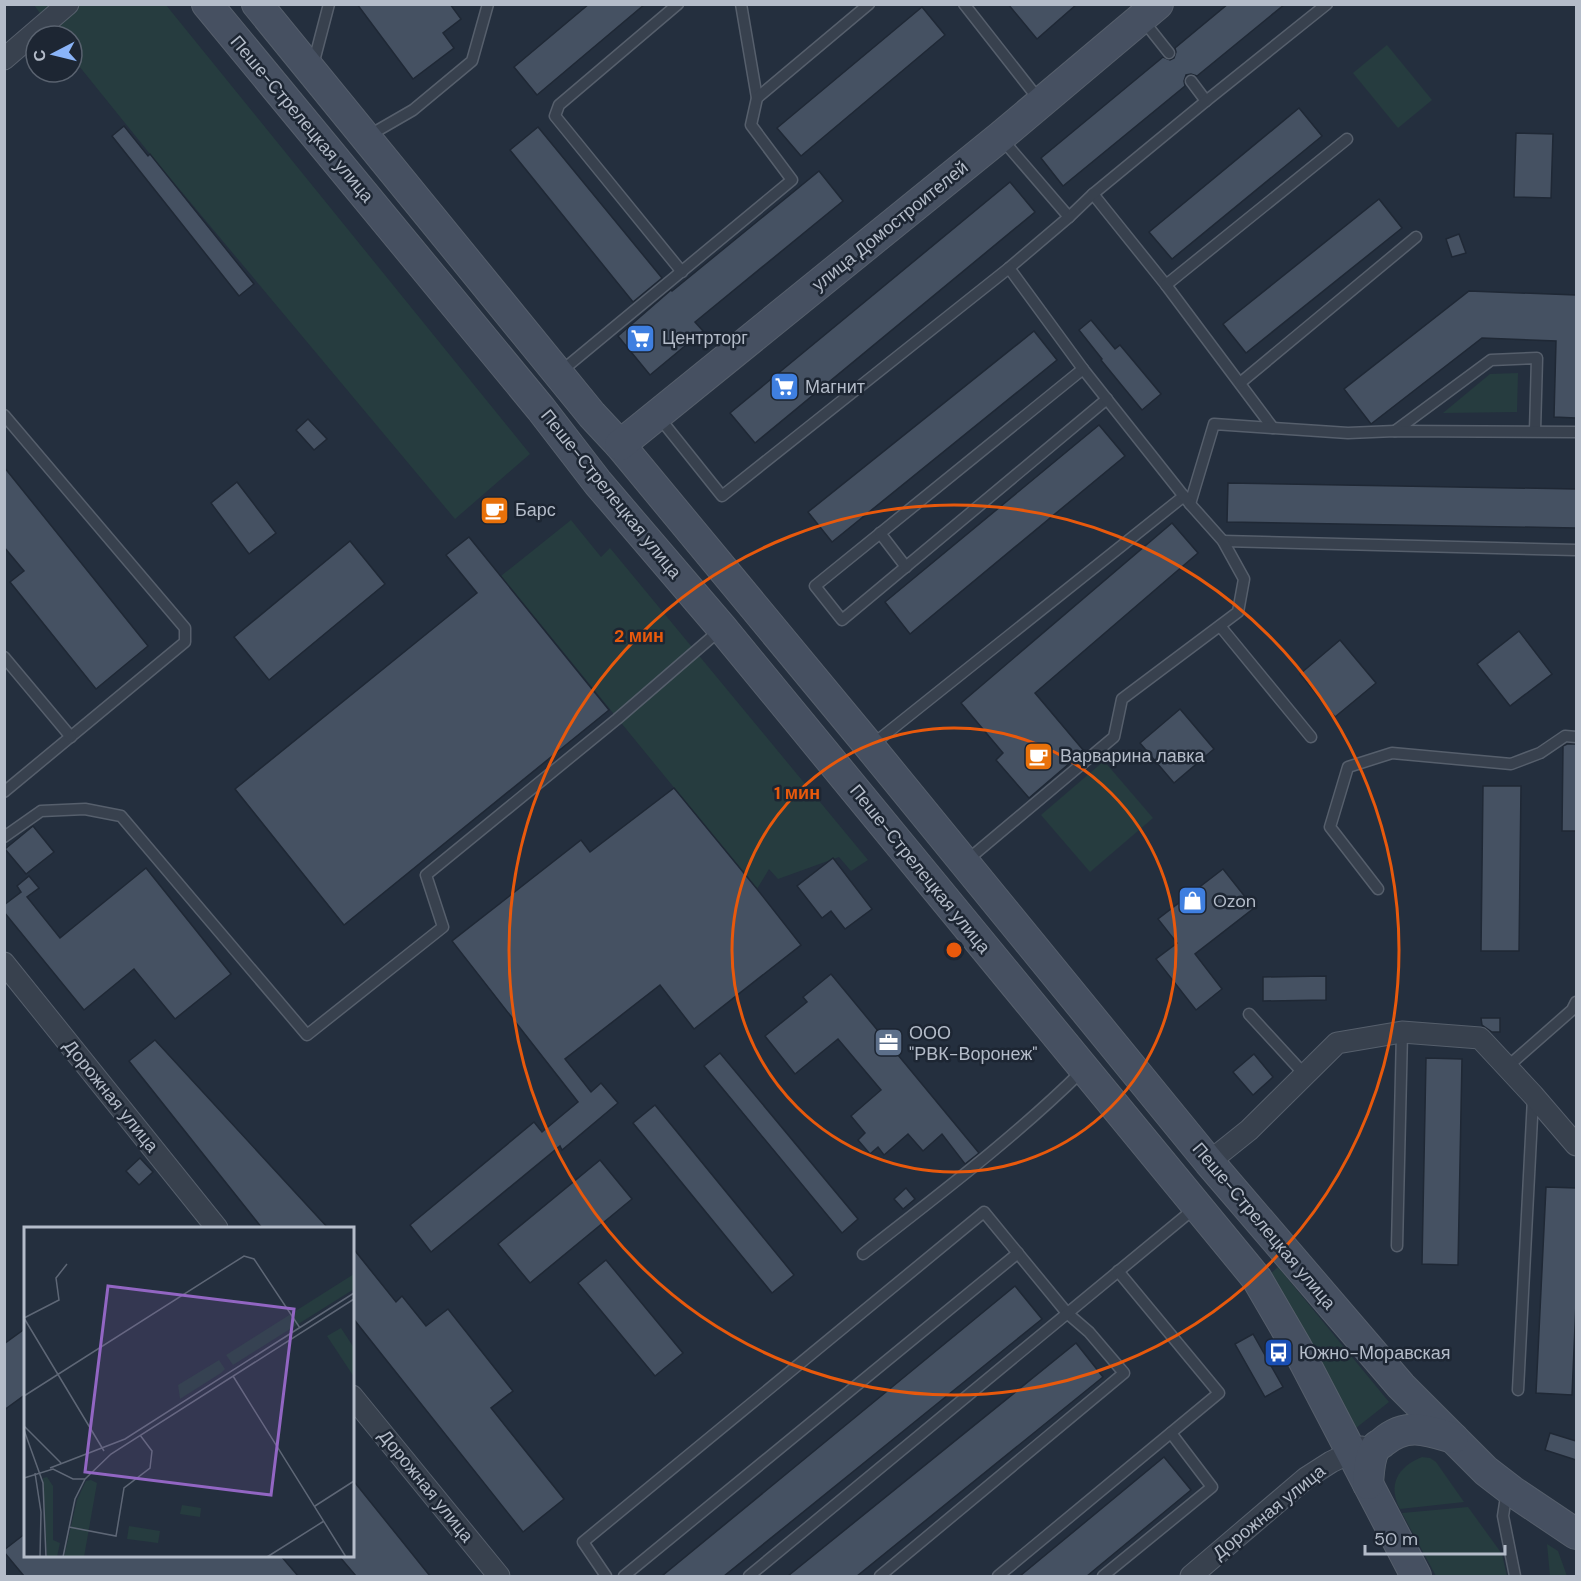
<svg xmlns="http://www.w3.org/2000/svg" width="1581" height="1581" font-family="'DM Sans',sans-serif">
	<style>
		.green { fill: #263c3f }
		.building { fill: #455162; stroke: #1f2835; stroke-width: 1.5 }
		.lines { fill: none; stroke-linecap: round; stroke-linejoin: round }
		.lane-casing { stroke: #565f6c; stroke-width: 13 }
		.street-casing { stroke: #565f6c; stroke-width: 23 }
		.secondary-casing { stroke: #565f6c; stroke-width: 32 }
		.lane { stroke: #38414e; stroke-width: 10 }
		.street { stroke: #38414e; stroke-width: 21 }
		.secondary { stroke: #465061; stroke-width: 30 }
		.ring { fill: none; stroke: #e8590c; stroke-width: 3 }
		.labels { text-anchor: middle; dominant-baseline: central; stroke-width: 5; stroke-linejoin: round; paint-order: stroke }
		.street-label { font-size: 18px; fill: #b4bcc9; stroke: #1d2633 }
		.poi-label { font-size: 18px; fill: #b4bcc9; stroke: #1d2633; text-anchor: start }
		.inset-road { fill: none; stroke: #5e6776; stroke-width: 1.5 }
		.view { fill: #9266c3; fill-opacity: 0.15; stroke: #9266c3; stroke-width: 3 }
		.inset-edge { fill: none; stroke: #b4bcc9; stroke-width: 3 }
		.centre { fill: #e8590c; stroke: #1d2633; stroke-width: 3 }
		.ring-label { font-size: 18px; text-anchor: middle; font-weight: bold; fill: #e8590c; stroke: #1d2633; stroke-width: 5; stroke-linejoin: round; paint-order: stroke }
	</style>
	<rect width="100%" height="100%" fill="#242f3e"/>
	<g class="green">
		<polygon points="34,5 166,5 530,454 455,519 150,154 75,61 72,57 72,36 57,36"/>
		<polygon points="1387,45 1432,100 1398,128 1353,73"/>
		<polygon points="1518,373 1517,412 1443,413 1490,374"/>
		<polygon points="571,520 601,557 610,548 868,860 851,871 839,857 778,879 769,869 757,889 501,576"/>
		<polygon points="1104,761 1153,818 1090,872 1041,815"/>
		<polygon points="1278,1267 1389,1402 1356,1428 1314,1349 1269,1275"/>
		<path d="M 1422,1457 L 1430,1458 L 1436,1462 L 1464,1502 L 1400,1509 C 1387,1484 1398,1467 1422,1457 Z"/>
		<polygon points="1468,1507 1502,1554 1507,1576 1436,1576 1402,1513"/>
		<polygon points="1547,1544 1558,1551 1567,1576 1550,1576"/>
	</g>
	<g class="building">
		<polygon points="357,4 450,4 461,19 443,33 454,48 413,79"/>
		<polygon points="589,4 645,4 537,95 514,67"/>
		<polygon points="1008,4 1077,4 1037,39"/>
		<polygon points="1228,4 1285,4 1197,76 1191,74 1186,75 1184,81 1185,86 1063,186 1041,158 1163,57 1170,60 1174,58 1176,52 1175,48"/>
		<polygon points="922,7 945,35 801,156 777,128"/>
		<polygon points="1299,108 1322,136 1172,259 1149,232"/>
		<polygon points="124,126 148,156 150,154 254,284 239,296 112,136"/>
		<polygon points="538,127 662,278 633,302 510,150"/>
		<polygon points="1516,133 1553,134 1551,198 1514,197"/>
		<polygon points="819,171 843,201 695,322 703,331 650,375 618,336 671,290 672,291"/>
		<polygon points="1010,182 1035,212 755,443 730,413"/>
		<polygon points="1379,199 1402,228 1246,353 1223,324"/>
		<polygon points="1459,234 1466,253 1452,257 1446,239"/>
		<polygon points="1469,291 1576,295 1576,418 1554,417 1556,341 1482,338 1371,424 1344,389"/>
		<polygon points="1091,320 1115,349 1120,345 1161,394 1142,410 1101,360 1102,359 1079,330"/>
		<polygon points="1034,331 1057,360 832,542 808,512"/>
		<polygon points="308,419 327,439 314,450 296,430"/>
		<polygon points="1099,425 1125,456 910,634 885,602"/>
		<polygon points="4,467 148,646 96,689 10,582 24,571 4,547"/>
		<polygon points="237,482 276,533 249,554 211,503"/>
		<polygon points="1228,483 1576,489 1576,528 1227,522"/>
		<polygon points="1172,523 1198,553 1035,693 1084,751 1029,798 996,760 1003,753 961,703"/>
		<polygon points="469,537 609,710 344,925 235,789 477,593 446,555"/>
		<polygon points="350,541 385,584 269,680 234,637"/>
		<polygon points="1519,631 1552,674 1510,706 1477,664"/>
		<polygon points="1340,640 1376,683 1335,717 1300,674"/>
		<polygon points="1180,709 1214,749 1174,783 1140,743"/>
		<polygon points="1567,744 1576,744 1576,831 1562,831 1563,746"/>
		<polygon points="1483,786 1521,786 1519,951 1481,951"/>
		<polygon points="674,788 757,889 801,945 694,1029 660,985 565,1059 591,1092 601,1083 618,1103 562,1150 560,1146 431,1252 410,1225 534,1122 542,1132 578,1102 452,941 581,840 590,852"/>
		<polygon points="33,826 54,852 26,874 5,849"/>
		<polygon points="833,858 872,909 845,929 831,911 822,918 797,886"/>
		<polygon points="146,868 231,974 175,1019 134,969 84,1010 4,912 4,905 21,892 17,886 29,876 39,888 27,897 60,938"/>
		<polygon points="1223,869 1254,908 1195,954 1222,989 1196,1010 1156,959 1177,943 1158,919"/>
		<polygon points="831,974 979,1153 965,1164 942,1134 923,1151 908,1134 884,1155 878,1147 870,1154 858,1140 865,1133 851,1116 881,1090 838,1039 795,1074 765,1036 807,1002 803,997"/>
		<polygon points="1326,976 1326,1000 1263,1001 1263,977"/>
		<polygon points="1481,1018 1500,1018 1500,1032 1492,1032 1482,1025"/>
		<polygon points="155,1040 328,1228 262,1228 129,1061"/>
		<polygon points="720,1053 858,1219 842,1233 704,1066"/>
		<polygon points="1254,1054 1273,1077 1253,1095 1233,1072"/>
		<polygon points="1426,1058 1462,1059 1458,1265 1422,1264"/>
		<polygon points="655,1105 794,1275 772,1293 633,1123"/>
		<polygon points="140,1158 153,1172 139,1185 126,1171"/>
		<polygon points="600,1160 632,1199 530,1283 498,1244"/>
		<polygon points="1546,1187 1576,1188 1576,1303 1572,1395 1536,1393"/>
		<polygon points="906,1188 915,1199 903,1209 894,1199"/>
		<polygon points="352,1247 396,1302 402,1296 426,1326 448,1309 513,1391 491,1408 564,1499 523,1532 352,1317"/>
		<polygon points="606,1260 683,1353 655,1376 578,1283"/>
		<polygon points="1015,1286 1042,1319 724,1576 662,1576"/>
		<polygon points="26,1328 26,1394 4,1410 4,1344"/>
		<polygon points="1253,1334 1283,1387 1265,1397 1235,1344"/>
		<polygon points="1076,1343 1103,1377 857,1576 788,1576"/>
		<polygon points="1550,1433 1576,1441 1576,1460 1545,1450"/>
		<polygon points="1164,1457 1191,1490 1087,1576 1020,1576"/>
		<polygon points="352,1479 430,1576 356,1576 339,1556 352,1556"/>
		<polygon points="26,1533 26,1556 281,1556 298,1576 24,1576 4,1552 4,1550"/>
	</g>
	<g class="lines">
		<defs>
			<g id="lane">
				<polyline points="678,4 559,105 555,116 682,272"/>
				<polyline points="741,4 757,98"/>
				<polyline points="964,4 1040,101"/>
				<polyline points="1142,19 1169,53"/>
				<polyline points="313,65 329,4"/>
				<polyline points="1191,81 1206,101"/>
				<polyline points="368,136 413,110 472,61 488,4"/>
				<polyline points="1001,138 1069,217"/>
				<polyline points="1093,194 1166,285 1273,428"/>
				<polyline points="1166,285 1347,139"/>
				<polyline points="1083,369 815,586 842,620 1107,399"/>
				<polyline points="559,373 792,180 751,125 757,98 869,4"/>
				<polyline points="1240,383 1416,237"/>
				<polyline points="4,415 185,628 185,642 4,792"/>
				<polyline points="658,416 722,496 1009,268 1069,217 1093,194 1206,101 1327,4"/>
				<polyline points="1395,431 1491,360 1537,358 1535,431"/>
				<polyline points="1190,504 1214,424 1348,433 1395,431 1576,432"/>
				<polyline points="880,533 906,567"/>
				<polyline points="1223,541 1576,550"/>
				<polyline points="1220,626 1311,737"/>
				<polyline points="4,657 71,737"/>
				<polyline points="872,745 1184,496"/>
				<polyline points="4,837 41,811 85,809 121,816 307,1035 443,927 426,875 617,719 720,630"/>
				<polyline points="965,862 1114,737 1122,699 1238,612 1244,579 1223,541 1190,504 1083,369 1009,268"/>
				<polyline points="1378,889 1330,827 1348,767 1392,753 1511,764 1540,753 1565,736 1576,737"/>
				<polyline points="1249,1014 1305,1075"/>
				<polyline points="1507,1067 1572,1010 1576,1002"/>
				<polyline points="1397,1246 1402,1032"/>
				<path d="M 863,1254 C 938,1195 1014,1138 1082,1071"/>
				<polyline points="1518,1390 1533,1098"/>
				<polyline points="1512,1492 1505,1503 1503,1516 1515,1576"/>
				<polyline points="606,1576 583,1542 984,1212 1067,1313 1089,1332 1124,1373 880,1576"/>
				<polyline points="624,1576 1018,1253"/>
				<polyline points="749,1576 1195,1208"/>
				<polyline points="998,1576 1219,1393 1118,1271"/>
				<polyline points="1103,1576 1212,1487 1171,1433"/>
			</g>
			<g id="street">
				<polyline points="4,59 68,4"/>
				<polyline points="4,963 217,1228"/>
				<polyline points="1209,1162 1249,1130 1337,1043 1402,1032 1480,1038 1533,1095 1576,1145"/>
				<polyline points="352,1396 499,1576"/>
				<polyline points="1191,1576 1306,1478 1331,1462 1362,1447"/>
			</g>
			<g id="secondary">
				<polyline points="207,4 541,409 598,483 722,628 1257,1279 1296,1346 1416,1576"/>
				<polyline points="257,4 592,415 620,445 870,747 1209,1162 1401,1386 1486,1471 1512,1491 1576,1534"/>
				<polyline points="620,445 1000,137 1158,4"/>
				<path d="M 1368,1484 C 1369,1472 1369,1457 1376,1447 C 1378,1445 1381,1444 1383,1442 C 1406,1422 1427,1430 1453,1438"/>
			</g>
		</defs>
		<use href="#lane" class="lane-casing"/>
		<use href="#street" class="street-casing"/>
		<use href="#secondary" class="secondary-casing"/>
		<use href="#lane" class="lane"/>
		<use href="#street" class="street"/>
		<use href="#secondary" class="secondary"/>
	</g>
	<g class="ring">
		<circle cx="954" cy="950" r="222"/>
		<circle cx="954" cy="950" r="445"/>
	</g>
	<defs>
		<symbol id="supermarket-square" viewBox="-11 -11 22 22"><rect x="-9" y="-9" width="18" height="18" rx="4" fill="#3f7fe0" stroke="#1d2633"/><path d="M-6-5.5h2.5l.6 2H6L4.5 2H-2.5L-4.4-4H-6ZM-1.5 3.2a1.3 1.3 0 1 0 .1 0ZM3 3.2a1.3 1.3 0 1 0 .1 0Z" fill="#fff"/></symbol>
		<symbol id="cafe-square" viewBox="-11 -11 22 22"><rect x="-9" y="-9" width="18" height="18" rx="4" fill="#e8710a" stroke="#1d2633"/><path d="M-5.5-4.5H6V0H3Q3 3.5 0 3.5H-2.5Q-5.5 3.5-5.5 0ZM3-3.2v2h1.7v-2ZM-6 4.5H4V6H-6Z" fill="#fff"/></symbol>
		<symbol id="shop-square" viewBox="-11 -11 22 22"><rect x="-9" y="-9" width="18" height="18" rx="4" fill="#3f7fe0" stroke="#1d2633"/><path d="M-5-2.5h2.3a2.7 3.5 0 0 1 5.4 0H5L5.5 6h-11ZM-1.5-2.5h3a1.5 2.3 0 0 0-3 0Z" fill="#fff"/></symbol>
		<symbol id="office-square" viewBox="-11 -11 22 22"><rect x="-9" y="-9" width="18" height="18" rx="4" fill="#5c6f8a" stroke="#1d2633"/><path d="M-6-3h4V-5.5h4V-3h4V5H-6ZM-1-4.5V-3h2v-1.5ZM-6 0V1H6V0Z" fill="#fff"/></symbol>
		<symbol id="bus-square" viewBox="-11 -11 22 22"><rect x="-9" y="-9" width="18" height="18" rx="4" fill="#1a4fb4" stroke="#1d2633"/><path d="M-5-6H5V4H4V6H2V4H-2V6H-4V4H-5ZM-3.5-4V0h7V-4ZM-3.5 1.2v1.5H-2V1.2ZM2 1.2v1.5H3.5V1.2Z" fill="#fff"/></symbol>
	</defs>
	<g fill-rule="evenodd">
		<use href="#supermarket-square" x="624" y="322" width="33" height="33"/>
		<use href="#supermarket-square" x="768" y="370" width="33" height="33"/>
		<use href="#cafe-square" x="478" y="494" width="33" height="33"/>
		<use href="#cafe-square" x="1022" y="740" width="33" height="33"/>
		<use href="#shop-square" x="1176" y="884" width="33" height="33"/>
		<use href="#office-square" x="872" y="1026" width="33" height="33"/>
		<use href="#bus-square" x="1262" y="1336" width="33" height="33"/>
	</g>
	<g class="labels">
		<g class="street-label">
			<text transform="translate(302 119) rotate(50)">Пеше-Стрелецкая улица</text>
			<text transform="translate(890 226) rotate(-39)">улица Домостроителей</text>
			<text transform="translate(611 494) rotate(51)">Пеше-Стрелецкая улица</text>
			<text transform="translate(920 869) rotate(51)">Пеше-Стрелецкая улица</text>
			<text transform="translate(111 1096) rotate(51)">Дорожная улица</text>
			<text transform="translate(1264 1226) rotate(50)">Пеше-Стрелецкая улица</text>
			<text transform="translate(426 1486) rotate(51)">Дорожная улица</text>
			<text transform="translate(1269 1512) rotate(-39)">Дорожная улица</text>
		</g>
		<g class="poi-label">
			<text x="662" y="338">Центрторг</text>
			<text x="805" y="387">Магнит</text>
			<text x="515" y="510">Барс</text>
			<text x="1060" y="756">Варварина лавка</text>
			<text x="1213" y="901">Ozon</text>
			<text x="909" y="1033">ООО<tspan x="909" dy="21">"РВК-Воронеж"</tspan></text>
			<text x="1299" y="1353">Южно-Моравская</text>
		</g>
	</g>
	<g transform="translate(24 1227)">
		<rect width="330" height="330" fill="#242f3e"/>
		<path d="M 330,47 L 330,62 L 209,138 L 202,128 ZM 317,101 L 330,121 L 330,150 L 303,109 ZM 195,133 L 201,142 L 197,146 L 156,172 L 154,158 ZM 23,250 L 29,259 L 29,313 L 36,316 L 33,330 L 23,330 L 19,251 ZM 67,253 L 73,256 L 60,330 L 40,330 L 53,273 L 62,254 ZM 158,278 L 177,281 L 176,290 L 156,287 ZM 105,299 L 136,304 L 134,316 L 103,312 Z" fill="#263c3f"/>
		<path class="inset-road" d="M 0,91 L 80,224M 0,91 L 35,73 L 32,51 L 43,37M 209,149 L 322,330M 0,169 L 220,29 L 230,32 L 276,101M 0,199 L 37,236M 0,203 L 19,256 L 22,330M 26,241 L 101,212 L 330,66M 11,246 L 17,285 L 16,330M 0,251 L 29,242 L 49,252 L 61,252 L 87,227 L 330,72M 291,279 L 330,254M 45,300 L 92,309 L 100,261 L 126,241 L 128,224 L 116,208M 39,330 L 51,272 L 61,252M 243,330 L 300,294"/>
		<path class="view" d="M 84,59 L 270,82 L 247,268 L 61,245 Z"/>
		<rect width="330" height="330" class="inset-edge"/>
	</g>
	<circle cx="954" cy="950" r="9" class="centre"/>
	<g class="ring-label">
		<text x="639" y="642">2 мин</text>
		<text x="797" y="799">1 мин</text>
	</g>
	<rect width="1581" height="1581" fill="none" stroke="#b4bcc9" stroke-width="12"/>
	<g transform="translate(54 54) rotate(263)"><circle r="28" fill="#1d2633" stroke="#59626f" stroke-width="1.5"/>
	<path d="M0-4.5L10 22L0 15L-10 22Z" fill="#8ab4f8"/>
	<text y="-9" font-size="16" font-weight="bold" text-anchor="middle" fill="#b4bcc9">С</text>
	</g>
	<path d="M1365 1545v9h140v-9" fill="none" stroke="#b4bcc9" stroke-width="3"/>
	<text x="1374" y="1545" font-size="18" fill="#b4bcc9" stroke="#1d2633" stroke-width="4.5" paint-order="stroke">50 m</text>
</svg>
